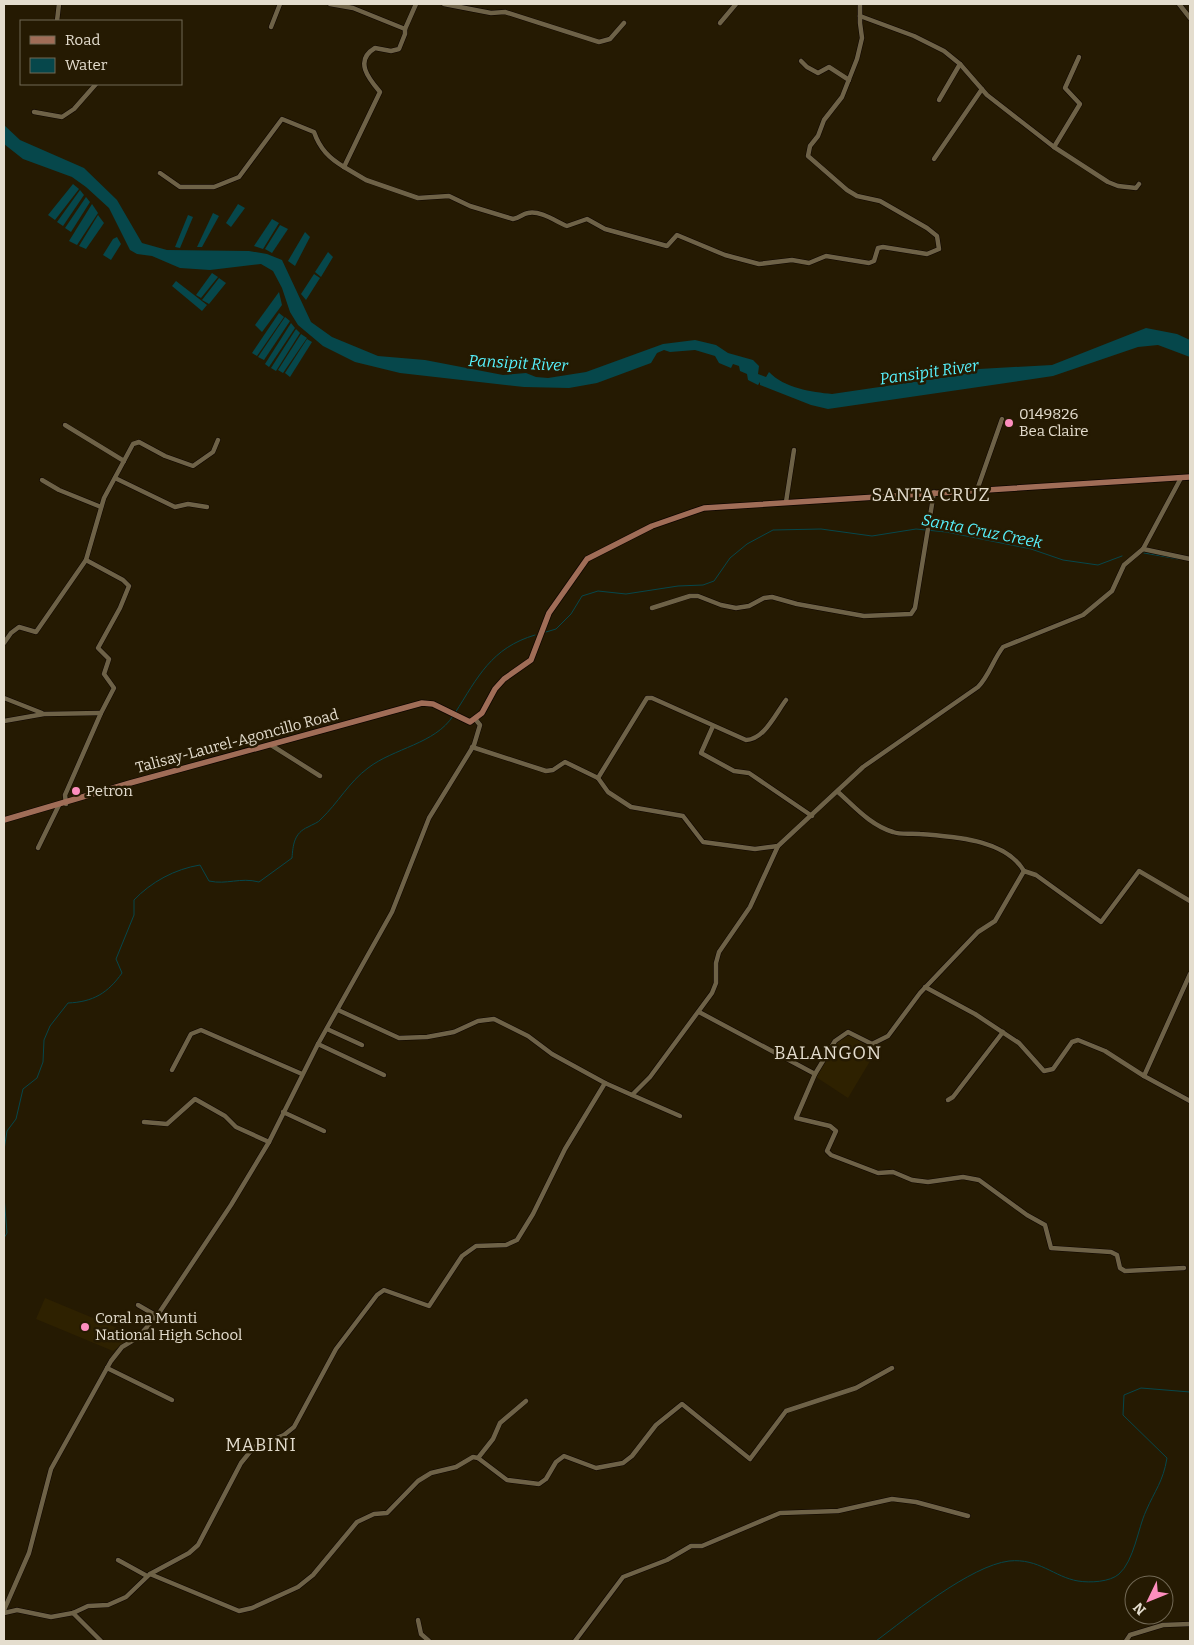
<svg xmlns="http://www.w3.org/2000/svg" width="1194" height="1645" font-family="Bitter,serif">
	<style>
		.built { fill: #2e2100 }
		.water { fill: #06474b }
		.lines { fill: none; stroke-linecap: round; stroke-linejoin: round }
		.stream { stroke: #06474b; stroke-width: 1 }
		.minor-casing { stroke: #0e0500; stroke-width: 5.5 }
		.major-casing { stroke: #0e0500; stroke-width: 7 }
		.minor { stroke: #6e6247; stroke-width: 4.5 }
		.major { stroke: #a06d57; stroke-width: 5.5 }
		.poi-dot { fill: #fd8ebe; stroke: #251a02; stroke-width: 2 }
		.labels { text-anchor: middle; dominant-baseline: central; stroke-width: 5; stroke-linejoin: round; paint-order: stroke }
		.poi-label { font-size: 15px; fill: #e4ddce; stroke: #251a02; text-anchor: start }
		.street-label { font-size: 15px; fill: #e4ddce; stroke: #251a02 }
		.water-label { font-size: 16px; font-style: italic; fill: #56f1fc; stroke: #251a02 }
		.quarter-label { font-size: 18px; letter-spacing: 1px; fill: #e4ddce; stroke: #251a02 }
	</style>
	<rect width="100%" height="100%" fill="#251a02"/>
	<g class="built">
		<polygon points="848,1034 876,1051 848,1098 816,1077 839,1039"/>
		<polygon points="45,1298 134,1335 113,1351 36,1319"/>
	</g>
	<g class="water">
		<path d="M 4,125 L 20,140 L 84,168 L 117,200 L 142,243 L 167,250 L 249,251 L 267,254 L 282,260 L 311,322 L 332,337 L 378,356 L 425,360 L 503,375 L 526,373 L 536,377 L 548,378 L 586,372 L 663,344 L 695,340 L 716,345 L 728,353 L 753,360 L 759,366 L 758,374 L 766,377 L 769,372 C 784,388 812,392 832,394 L 961,375 L 979,369 L 1052,365 L 1146,328 L 1177,334 L 1190,340 L 1190,357 L 1158,345 L 1138,347 L 1053,376 L 828,409 L 811,405 L 760,385 L 760,382 L 758,385 L 748,380 L 747,374 L 740,371 L 739,366 L 733,364 L 731,368 L 719,363 L 715,356 L 695,350 L 670,352 L 664,350 L 657,353 L 651,363 L 597,383 L 569,388 L 524,387 L 400,373 L 355,362 L 323,346 L 298,325 L 290,312 L 282,288 L 273,271 L 261,264 L 210,270 L 180,268 L 152,256 L 137,254 L 130,250 L 109,208 L 86,187 L 72,177 L 23,159 L 4,144 Z"/>
		<polygon points="73,184 79,189 55,220 48,215"/>
		<polygon points="80,190 84,195 63,226 57,222"/>
		<polygon points="86,197 90,202 71,232 65,228"/>
		<polygon points="92,204 98,213 77,245 69,241"/>
		<polygon points="238,204 245,208 231,227 226,223"/>
		<polygon points="213,213 219,216 202,247 197,247"/>
		<polygon points="98,215 104,223 86,249 79,246"/>
		<polygon points="188,215 193,217 180,248 175,247"/>
		<polygon points="272,219 279,223 263,249 254,246"/>
		<polygon points="280,225 288,229 272,253 265,249"/>
		<polygon points="305,232 310,237 295,266 288,261"/>
		<polygon points="117,237 121,244 111,260 103,255 113,239"/>
		<polygon points="328,252 333,257 321,277 315,272"/>
		<polygon points="212,273 218,277 201,298 196,295"/>
		<polygon points="314,274 320,278 306,300 301,294"/>
		<polygon points="219,278 226,283 209,304 202,300"/>
		<polygon points="176,281 207,305 202,311 172,286"/>
		<polygon points="279,292 282,305 262,332 255,325"/>
		<polygon points="279,313 284,317 257,356 252,353"/>
		<polygon points="285,317 290,321 264,360 258,357"/>
		<polygon points="291,323 295,328 269,367 265,364"/>
		<polygon points="296,329 300,333 276,371 271,368"/>
		<polygon points="301,334 307,338 283,373 278,370"/>
		<polygon points="307,339 312,342 290,377 285,373"/>
	</g>
	<g class="lines">
		<g class="stream">
			<polyline points="1144,553 1178,559"/>
			<polyline points="546,632 556,629 571,614 582,596 598,591 626,594 678,586 703,585 714,581 730,558 747,544 773,530 821,529 872,536 916,529 946,532 1031,549 1063,560 1098,565 1122,556"/>
			<path d="M 455,713 C 478,677 491,648 535,635"/>
			<path d="M 4,1150 L 7,1131 L 16,1119 L 23,1089 L 37,1078 L 43,1062 L 44,1040 L 50,1026 L 68,1003 C 93,1002 108,993 122,973 L 116,959 L 134,915 L 134,900 C 151,882 175,869 200,865 L 209,881 C 227,885 240,877 259,882 L 292,858 C 293,845 294,833 308,827 C 313,824 318,823 321,819 C 338,803 349,782 368,768 C 394,748 435,744 453,716"/>
			<polyline points="4,1196 7,1233 4,1238"/>
			<path d="M 876,1641 C 908,1617 970,1566 1009,1561 C 1039,1558 1054,1577 1078,1581 C 1090,1583 1110,1582 1119,1574 C 1134,1561 1138,1528 1146,1511 C 1155,1490 1163,1482 1167,1458 L 1123,1415 L 1124,1395 L 1141,1388 L 1190,1392"/>
		</g>
		<defs>
			<g id="minor">
				<path d="M 330,4 L 353,8 L 405,29 L 405,34 L 399,49 L 391,51 L 375,48 C 353,61 370,80 380,92 L 344,167 L 366,180 L 418,198 L 449,196 L 470,206 L 513,219 C 520,218 522,214 528,213 C 540,210 557,222 567,226 L 587,219 L 605,229 L 667,246 L 677,235 L 725,255 L 759,264 L 792,260 L 809,263 L 826,256 L 869,263 L 874,261 L 878,248 L 883,247 L 927,254 L 939,249 L 937,236 L 927,228 L 880,201 L 857,196 L 847,190 L 808,156 L 810,146 L 818,136 L 824,120 L 842,97 L 857,59 L 862,38 L 860,23 L 860,4"/>
				<polyline points="444,4 491,13 505,12 599,42 610,39 624,23"/>
				<polyline points="1179,4 1190,18"/>
				<polyline points="860,16 914,36 944,51 960,64 987,95 1054,147 1108,182 1118,186 1136,188 1139,184"/>
				<polyline points="57,21 59,4"/>
				<polyline points="720,23 736,4"/>
				<polyline points="271,27 280,4"/>
				<polyline points="405,29 416,4"/>
				<polyline points="801,61 807,67 818,73 829,67 849,80"/>
				<polyline points="939,100 960,64"/>
				<polyline points="34,112 62,117 74,109 96,84"/>
				<polyline points="1054,147 1080,104 1065,88 1079,57"/>
				<polyline points="934,159 982,89"/>
				<path d="M 160,173 L 180,187 L 214,187 L 239,177 L 282,119 L 314,132 C 320,149 329,158 344,167"/>
				<polyline points="65,425 124,461"/>
				<polyline points="115,478 175,507 188,504 207,507"/>
				<polyline points="42,480 59,490 101,507"/>
				<polyline points="977,490 1002,419"/>
				<polyline points="786,502 794,450"/>
				<polyline points="1143,549 1190,559"/>
				<polyline points="86,560 104,498 133,444 139,442 165,456 193,466 213,452 218,440"/>
				<polyline points="652,608 690,596 698,596 721,605 736,608 749,606 764,598 772,597 797,604 864,616 911,614 915,608 934,492"/>
				<polyline points="4,643 11,633 19,627 36,632 86,560 123,580 129,586 120,608 98,648 109,659 104,674 114,688 101,713 65,795 66,804"/>
				<polyline points="4,698 42,713"/>
				<polyline points="4,721 44,714 101,713"/>
				<polyline points="713,726 701,753 734,771 749,773 812,816"/>
				<polyline points="271,745 320,776"/>
				<polyline points="472,747 546,771 553,770 565,762 598,778 608,792 631,807 683,816 703,842 755,849 778,846"/>
				<path d="M 598,778 L 647,698 L 652,698 L 746,740 C 764,740 776,713 786,700"/>
				<path d="M 838,792 C 855,807 870,825 893,832 C 901,835 911,833 920,834 C 954,837 1005,839 1024,871"/>
				<polyline points="38,848 59,805"/>
				<polyline points="1190,974 1144,1076 1190,1101"/>
				<polyline points="925,987 975,1014 1019,1043 1044,1071 1053,1069 1072,1042 1078,1040 1105,1051 1144,1076"/>
				<path d="M 338,1010 L 399,1038 L 427,1037 L 454,1032 L 478,1021 L 494,1019 L 528,1036 L 552,1054 L 605,1083 L 632,1095 L 650,1077 L 712,993 L 716,983 L 716,963 L 719,952 L 750,907 L 778,846 L 863,767 L 978,687 C 989,676 993,660 1003,647 L 1083,615 L 1112,591 L 1124,565 L 1143,549 L 1181,478"/>
				<polyline points="699,1012 815,1074"/>
				<polyline points="327,1029 362,1045"/>
				<polyline points="318,1044 384,1075"/>
				<polyline points="172,1070 191,1034 201,1030 302,1074"/>
				<polyline points="632,1095 680,1116"/>
				<polyline points="948,1100 953,1097 1003,1032"/>
				<polyline points="283,1112 324,1131"/>
				<polyline points="144,1122 167,1124 195,1099 225,1116 236,1127 269,1142"/>
				<polyline points="1184,1268 1125,1271 1120,1268 1117,1255 1111,1252 1051,1248 1045,1225 1027,1215 979,1180 963,1177 928,1182 912,1180 893,1172 878,1173 831,1155 827,1151 836,1131 830,1126 796,1118 815,1074 835,1041 848,1032 872,1044 888,1036 920,993 978,932 995,921 1024,871 1036,875 1101,922 1139,871 1190,901"/>
				<polyline points="138,1305 157,1316"/>
				<polyline points="107,1368 172,1400"/>
				<polyline points="478,1458 507,1480 539,1484 546,1479 556,1462 564,1456 596,1468 623,1463 632,1456 656,1425 682,1404 750,1459 786,1411 856,1388 892,1368"/>
				<polyline points="118,1560 147,1576"/>
				<polyline points="150,1574 239,1611 252,1608 298,1587 313,1575 357,1522 374,1514 387,1513 418,1481 431,1473 456,1467 473,1457 478,1458 493,1439 500,1423 526,1401"/>
				<polyline points="4,1610 29,1553 51,1469 111,1361 122,1347 137,1338 157,1316 231,1205 269,1142 318,1044 392,912 429,818 474,745 480,725 476,720"/>
				<polyline points="4,1613 17,1610 51,1617 73,1613 88,1606 108,1605 126,1597 150,1574 189,1553 198,1545 241,1463 254,1447 284,1435 294,1427 336,1349 377,1295 384,1290 429,1306 462,1256 476,1246 506,1245 517,1240 533,1214 565,1149 605,1083"/>
				<polyline points="73,1613 101,1641"/>
				<polyline points="418,1620 421,1634 429,1641"/>
				<polyline points="575,1641 623,1577 667,1560 691,1546 702,1546 780,1513 838,1511 892,1499 916,1502 968,1516"/>
				<polyline points="1126,1641 1130,1635 1163,1625 1190,1624"/>
			</g>
			<polyline id="major" points="4,820 130,783 422,703 433,704 470,722 482,713 495,689 504,679 531,660 549,613 587,559 652,526 704,508 1190,477"/>
		</defs>
		<use href="#minor" class="minor-casing"/>
		<use href="#major" class="major-casing"/>
		<use href="#minor" class="minor"/>
		<use href="#major" class="major"/>
	</g>
	<g class="poi-dot">
		<circle cx="1009" cy="423" r="5"/>
		<circle cx="76" cy="791" r="5"/>
		<circle cx="85" cy="1327" r="5"/>
	</g>
	<g class="labels">
		<g class="poi-label">
			<text x="1019" y="414">0149826<tspan x="1019" dy="17">Bea Claire</tspan></text>
			<text x="86" y="791">Petron</text>
			<text x="95" y="1318">Coral na Munti<tspan x="95" dy="17">National High School</tspan></text>
		</g>
		<g class="street-label">
			<text transform="translate(237 741) rotate(-15)">Talisay-Laurel-Agoncillo Road</text>
		</g>
		<g class="water-label">
			<text transform="translate(518 363) rotate(3)">Pansipit River</text>
			<text transform="translate(929 372) rotate(-8)">Pansipit River</text>
			<text transform="translate(982 531) rotate(11)">Santa Cruz Creek</text>
		</g>
		<g class="quarter-label">
			<text x="931" y="495">SANTA CRUZ</text>
			<text x="828" y="1053">BALANGON</text>
			<text x="261" y="1445">MABINI</text>
		</g>
	</g>
	<rect width="1194" height="1645" fill="none" stroke="#e4ddce" stroke-width="10"/>
	<rect x="20" y="20" width="162" height="65" fill="#251a02" stroke="#716854"/>
	<rect x="30" y="36" width="25" height="8" fill="#a06d57" stroke="#716854"/>
	<text x="65" y="45" font-size="15" fill="#e4ddce">Road</text>
	<rect x="30" y="58" width="25" height="15" fill="#06474b" stroke="#716854"/>
	<text x="65" y="70" font-size="15" fill="#e4ddce">Water</text>
	<g transform="translate(1149 1600) rotate(227)"><circle r="24" fill="#251a02" stroke="#716854"/>
	<path d="M0-4L9 19L0 12L-9 19Z" fill="#fd8ebe"/>
	<text y="-8" font-size="14" font-weight="bold" text-anchor="middle" fill="#e4ddce">N</text>
	</g>
</svg>
